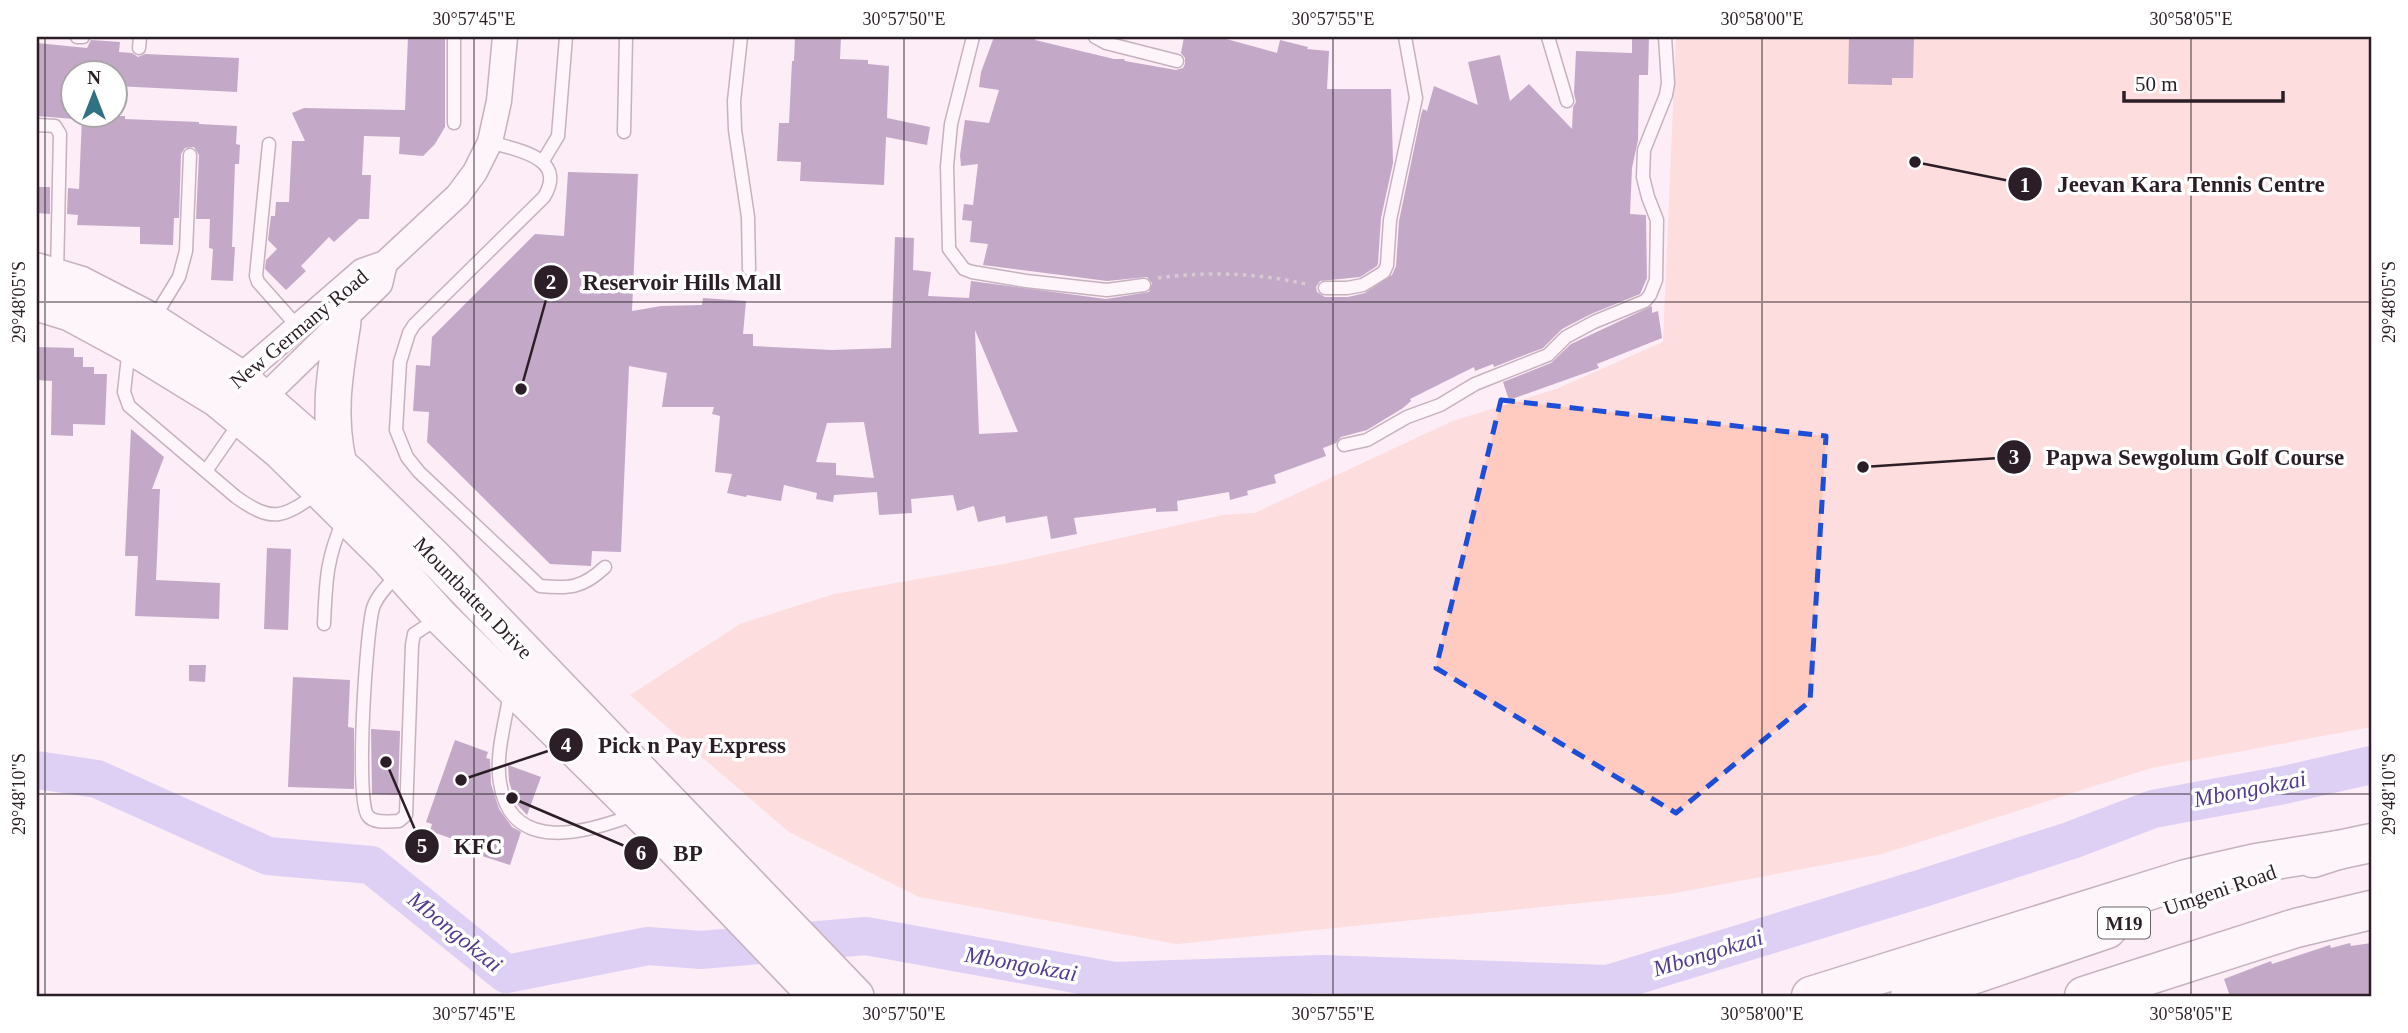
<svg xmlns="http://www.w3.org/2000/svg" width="2408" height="1033" font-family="'Times New Roman',serif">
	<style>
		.green { fill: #ffcabf }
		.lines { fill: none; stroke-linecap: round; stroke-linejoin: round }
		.river { stroke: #bbacf4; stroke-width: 38 }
		.building { fill: #81568f; fill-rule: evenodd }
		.lane-casing { stroke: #87687a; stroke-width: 15 }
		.street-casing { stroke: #87687a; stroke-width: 27 }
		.secondary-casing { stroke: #87687a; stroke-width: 38 }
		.highway-casing { stroke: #87687a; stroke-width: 41 }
		.path { stroke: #aea0a9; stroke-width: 3.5; stroke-dasharray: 3.5 5; stroke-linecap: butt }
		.lane { stroke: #fff; stroke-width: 12 }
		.street { stroke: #fff; stroke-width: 24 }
		.secondary { stroke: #fff; stroke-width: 35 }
		.highway { stroke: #fff; stroke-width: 38 }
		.marked { fill: none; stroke: #1d4ed8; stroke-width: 5; stroke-dasharray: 14 9; stroke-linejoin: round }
		.ticks { fill: none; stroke: #2b1e26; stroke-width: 2; stroke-opacity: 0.45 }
		.labels { text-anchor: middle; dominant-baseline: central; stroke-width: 7; stroke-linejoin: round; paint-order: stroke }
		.shield { fill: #fff; stroke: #6b6267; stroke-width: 2 }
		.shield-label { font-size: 19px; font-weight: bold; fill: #2b1e26 }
		.street-label { font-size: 21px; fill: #2b1e26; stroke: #fff }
		.water-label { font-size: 23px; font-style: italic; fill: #543c8f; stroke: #fff }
		.leader { fill: none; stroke: #2b1e26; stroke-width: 2.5 }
		.callout-dot { fill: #2b1e26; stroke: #fff; stroke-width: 2.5 }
		.mark-label { font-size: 21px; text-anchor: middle; font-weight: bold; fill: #fff }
		.callout-label { font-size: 23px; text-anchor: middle; font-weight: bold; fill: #2b1e26; stroke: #fff; stroke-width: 7; stroke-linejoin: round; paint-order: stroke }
		.neatline { fill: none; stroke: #2b1e26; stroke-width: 2.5 }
		.ticks-label { font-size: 18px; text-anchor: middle; fill: #2b1e26 }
	</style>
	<rect width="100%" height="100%" fill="#fcedf6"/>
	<polygon class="green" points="1676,37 2371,37 2371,727 2151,768 1882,854 1670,894 1177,944 919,897 789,832 630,695 740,624 834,594 1009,563 1223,515 1255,513 1453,421 1556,389 1663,342"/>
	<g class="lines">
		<polyline class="river" points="37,770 97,779 268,856 371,865 506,974 648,946 701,950 866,936 1114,981 1322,974 1608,984 1923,888 2072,840 2153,809 2284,785 2371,765"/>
	</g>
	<g class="building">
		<polygon points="408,37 445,37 445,127 435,144 423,156 399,154 400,137 364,136 362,175 371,175 369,219 359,219 334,242 329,237 301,266 306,271 286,290 265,269 266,260 277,249 268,240 271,216 275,216 276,202 289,202 292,141 305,141 292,113 304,108 405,110"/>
		<polygon points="795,37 841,37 840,59 868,60 868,64 889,66 887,118 930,127 927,145 886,137 884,185 800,181 801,162 777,161 779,123 789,123 792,61 794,61"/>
		<path d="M 994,37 L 1036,37 L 1035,40 L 1114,59 L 1124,59 L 1125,61 L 1176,70 L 1183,68 L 1185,64 L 1185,58 L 1181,53 L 1184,37 L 1219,37 L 1277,53 L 1280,40 L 1308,47 L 1307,49 L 1329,51 L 1327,89 L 1391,89 L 1393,163 L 1381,218 L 1378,263 L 1377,266 L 1360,277 L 1320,281 L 1316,287 L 1317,292 L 1325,297 L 1348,297 L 1365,293 L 1392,275 L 1396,266 L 1399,221 L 1421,115 L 1423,109 L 1427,111 L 1434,86 L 1478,105 L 1468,62 L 1500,55 L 1510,101 L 1529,84 L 1572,129 L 1573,107 L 1576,102 L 1574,93 L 1576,51 L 1632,53 L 1632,37 L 1649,37 L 1648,75 L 1639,75 L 1638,140 L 1632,168 L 1630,214 L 1646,215 L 1646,217 L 1647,278 L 1640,294 L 1591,314 L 1562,329 L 1543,348 L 1494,367 L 1493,364 L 1475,371 L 1474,367 L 1410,399 L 1411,401 L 1403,408 L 1367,430 L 1341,437 L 1336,443 L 1323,448 L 1326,456 L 1274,475 L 1276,483 L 1247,491 L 1248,495 L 1230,500 L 1229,492 L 1177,501 L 1178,511 L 1156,512 L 1156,508 L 1074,518 L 1077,534 L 1051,539 L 1047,516 L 1006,523 L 1005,516 L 978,522 L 974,506 L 957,511 L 953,495 L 911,499 L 912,513 L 879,515 L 877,492 L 834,495 L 833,502 L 816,499 L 817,493 L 784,485 L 781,501 L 747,495 L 746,497 L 727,493 L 732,474 L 715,472 L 720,416 L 712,414 L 714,407 L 662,407 L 667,373 L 629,366 L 621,552 L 592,551 L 591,566 L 550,564 L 427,442 L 429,412 L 413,411 L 416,365 L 430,366 L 432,337 L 535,234 L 564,236 L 568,172 L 638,174 L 632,311 L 661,306 L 702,305 L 703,298 L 746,301 L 743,334 L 753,334 L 753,346 L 832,350 L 891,348 L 895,237 L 914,238 L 913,270 L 931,272 L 928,296 L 969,298 L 971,281 L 1106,299 L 1149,292 L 1152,283 L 1147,277 L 1107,281 L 983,265 L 988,244 L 970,242 L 972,221 L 962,220 L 964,204 L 973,205 L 978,164 L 961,166 L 960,155 L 965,120 L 989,123 L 999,90 L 979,87 L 981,72 ZM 975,330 L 1018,432 L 979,434 ZM 864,422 L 874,478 L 836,475 L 836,463 L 816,462 L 827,423 Z"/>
		<polygon points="1849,37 1914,37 1913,78 1892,78 1892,85 1848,84"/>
		<polygon points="91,40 120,42 119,52 132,53 138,57 145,54 239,58 237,92 116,86 116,74 74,74 74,119 37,116 37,43 87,48"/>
		<polygon points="82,116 125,116 125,119 199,122 199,124 237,126 236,144 240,145 239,164 235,164 232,247 235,247 233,281 211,280 213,249 209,248 210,219 196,219 199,155 194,147 185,148 181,154 179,218 174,218 173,245 140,244 140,227 77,225 78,215 67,214 68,188 79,189"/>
		<polygon points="37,187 50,187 50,214 37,213"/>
		<polygon points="1652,306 1652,313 1658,311 1662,338 1597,364 1599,368 1509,400 1503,382 1551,363 1571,344"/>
		<polygon points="37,347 74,348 74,357 83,357 83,367 94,367 94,374 107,374 105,425 73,424 73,436 51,435 52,381 37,380"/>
		<polygon points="131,429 164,457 152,489 160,489 156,580 220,583 219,619 135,616 138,556 125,556"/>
		<polygon points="267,548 291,549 288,630 264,629"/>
		<polygon points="189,665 206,665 205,682 189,681"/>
		<polygon points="293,677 350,680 348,727 354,728 354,789 288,787"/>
		<polygon points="371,729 400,731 398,795 372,794"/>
		<polygon points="455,740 488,752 486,758 490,759 491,784 499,809 512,827 521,832 510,865 482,856 484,850 430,831 432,824 426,822"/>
		<polygon points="508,765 541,777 527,815 515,802 509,781"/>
		<polygon points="2350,943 2351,946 2371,943 2371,996 2230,996 2224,979 2271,961 2272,964 2330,945 2331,948"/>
	</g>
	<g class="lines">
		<defs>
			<g id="lane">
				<polyline points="77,37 83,37"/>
				<polyline points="454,37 454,123"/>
				<polyline points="741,37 734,101 735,130 748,217 749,269"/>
				<polyline points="973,37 951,124 947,166 949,249 964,269 972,272 1026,281 1107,290 1144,285"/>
				<polyline points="1095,37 1106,43 1177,61"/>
				<polyline points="1548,37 1567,101"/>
				<polyline points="139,48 140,37"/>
				<polyline points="37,125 55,126 60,134 57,274"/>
				<polyline points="624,132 626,37"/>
				<path d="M 490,142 C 516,150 568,157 544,197 L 414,325 L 409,333 L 400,362 L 396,430 L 407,457 L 419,472 L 540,586 C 569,589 583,588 605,567"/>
				<polyline points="269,144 256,276 258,282 297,326"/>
				<polyline points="543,161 558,136 566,37"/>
				<polyline points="1325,288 1347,288 1363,285 1384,272 1387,265 1390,220 1416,98 1405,37"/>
				<polyline points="154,318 179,277 186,251 190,155"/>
				<path d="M 129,348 L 124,392 L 129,406 L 236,497 C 274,524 283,517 318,493"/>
				<polyline points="1344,445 1367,440 1407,417 1440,405 1475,384 1548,355 1566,337 1594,322 1645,301 1650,295 1656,280 1657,220 1648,197 1643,177 1644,150 1666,95 1668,83 1665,37"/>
				<polyline points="206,471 240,422"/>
				<path d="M 398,574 C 389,584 377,595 373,608 C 366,632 355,802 368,816 C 374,824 390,821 399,821 L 406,815 L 412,645 L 414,634 L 440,617"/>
				<path d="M 324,624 C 326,581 326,559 344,519"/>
				<path d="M 510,692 C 506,720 495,754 500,783 C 511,856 589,832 636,814"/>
			</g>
			<g id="street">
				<polyline points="227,388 362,271 385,263 458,195 475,172 490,142 499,101 505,37"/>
				<polyline points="253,408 380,284 385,263"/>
			</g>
			<g id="secondary">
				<polyline points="37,271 80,284 152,321 239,377 352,476 440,563 856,996"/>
				<polyline points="37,303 70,313 129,345 217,399 280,451 388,558 440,616 669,842 803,982 820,996"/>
				<path d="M 339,465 C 327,414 335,373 343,322"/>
			</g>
			<g id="highway">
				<polyline points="2313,858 2338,850 2371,843"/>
				<polyline points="1811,996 2186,879 2256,863 2338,850"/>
				<polyline points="1910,996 2107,929"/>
				<polyline points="2084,996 2296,928 2371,910"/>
			</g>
		</defs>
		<use href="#lane" class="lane-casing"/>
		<use href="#street" class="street-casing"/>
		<use href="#secondary" class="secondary-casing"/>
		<use href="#highway" class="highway-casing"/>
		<path class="path" d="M 1158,278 C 1209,271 1259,273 1310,285"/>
		<use href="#lane" class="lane"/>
		<use href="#street" class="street"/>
		<use href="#secondary" class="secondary"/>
		<use href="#highway" class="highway"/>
	</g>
	<path d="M0 0H2408V1033H0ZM 1501,400 L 1826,436 L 1810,701 L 1676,813 L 1436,668 Z" fill="#fcedf6" fill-opacity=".55" fill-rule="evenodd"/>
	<path class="marked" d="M 1501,400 L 1826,436 L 1810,701 L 1676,813 L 1436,668 Z"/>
	<path class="ticks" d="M 45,37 L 45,996M 474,37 L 474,996M 904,37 L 904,996M 1333,37 L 1333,996M 1762,37 L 1762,996M 2191,37 L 2191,996M 37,302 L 2371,302M 37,794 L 2371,794"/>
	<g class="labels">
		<rect class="shield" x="2098" y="907.5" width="52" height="31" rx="5"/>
		<g class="shield-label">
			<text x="2124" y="923">M19</text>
		</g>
		<g class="street-label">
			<text transform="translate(299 329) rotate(-40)">New Germany Road</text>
			<text transform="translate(473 598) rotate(46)">Mountbatten Drive</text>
			<text transform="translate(2220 890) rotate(-19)">Umgeni Road</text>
		</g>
		<g class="water-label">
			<text transform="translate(2250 789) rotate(-11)">Mbongokzai</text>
			<text transform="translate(455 932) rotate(39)">Mbongokzai</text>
			<text transform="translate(1708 953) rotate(-17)">Mbongokzai</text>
			<text transform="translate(1021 964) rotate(10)">Mbongokzai</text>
		</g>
	</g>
	<path class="leader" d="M1915 162L2025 184M521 389L551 282M1863 467L2014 457M461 780L566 745M386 762L422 846M512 798L641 853"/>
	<g class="callout-dot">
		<circle cx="1915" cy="162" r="7"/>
		<circle cx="521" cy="389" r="7"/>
		<circle cx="1863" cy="467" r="7"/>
		<circle cx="461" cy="780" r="7"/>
		<circle cx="386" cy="762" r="7"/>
		<circle cx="512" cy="798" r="7"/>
		<circle cx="2025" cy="184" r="18"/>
		<circle cx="551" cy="282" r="18"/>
		<circle cx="2014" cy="457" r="18"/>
		<circle cx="566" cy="745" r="18"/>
		<circle cx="422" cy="846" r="18"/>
		<circle cx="641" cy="853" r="18"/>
	</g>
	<g class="mark-label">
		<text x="2025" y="192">1</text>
		<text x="551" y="289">2</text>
		<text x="2014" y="464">3</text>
		<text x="566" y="752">4</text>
		<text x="422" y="853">5</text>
		<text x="641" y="860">6</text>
	</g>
	<g class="callout-label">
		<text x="2191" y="192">Jeevan Kara Tennis Centre</text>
		<text x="682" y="290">Reservoir Hills Mall</text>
		<text x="2195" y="465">Papwa Sewgolum Golf Course</text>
		<text x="692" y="753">Pick n Pay Express</text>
		<text x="478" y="854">KFC</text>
		<text x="688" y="861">BP</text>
	</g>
	<rect width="2408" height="1033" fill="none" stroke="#ffffff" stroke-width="77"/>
	<g transform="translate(94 94)"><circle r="33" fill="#ffffff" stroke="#aaa5a8" stroke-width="2"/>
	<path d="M0-5L12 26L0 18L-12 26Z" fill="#307184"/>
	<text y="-10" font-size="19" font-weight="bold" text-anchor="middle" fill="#2b1e26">N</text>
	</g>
	<path d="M2124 91v10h159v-10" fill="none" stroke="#2b1e26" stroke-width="3.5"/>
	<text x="2135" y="91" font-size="21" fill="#2b1e26" stroke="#ffffff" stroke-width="5" paint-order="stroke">50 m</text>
	<rect x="38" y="38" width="2332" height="957" class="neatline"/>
	<g class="ticks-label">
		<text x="474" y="25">30°57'45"E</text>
		<text x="904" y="25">30°57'50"E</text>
		<text x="1333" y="25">30°57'55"E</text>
		<text x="1762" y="25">30°58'00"E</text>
		<text x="2191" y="25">30°58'05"E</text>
		<text transform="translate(19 302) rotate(-90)" y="6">29°48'05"S</text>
		<text transform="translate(2389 302) rotate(-90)" y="6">29°48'05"S</text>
		<text transform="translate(19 794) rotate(-90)" y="6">29°48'10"S</text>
		<text transform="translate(2389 794) rotate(-90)" y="6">29°48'10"S</text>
		<text x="474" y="1020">30°57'45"E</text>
		<text x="904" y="1020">30°57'50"E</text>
		<text x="1333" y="1020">30°57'55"E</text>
		<text x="1762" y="1020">30°58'00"E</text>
		<text x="2191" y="1020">30°58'05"E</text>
	</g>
</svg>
